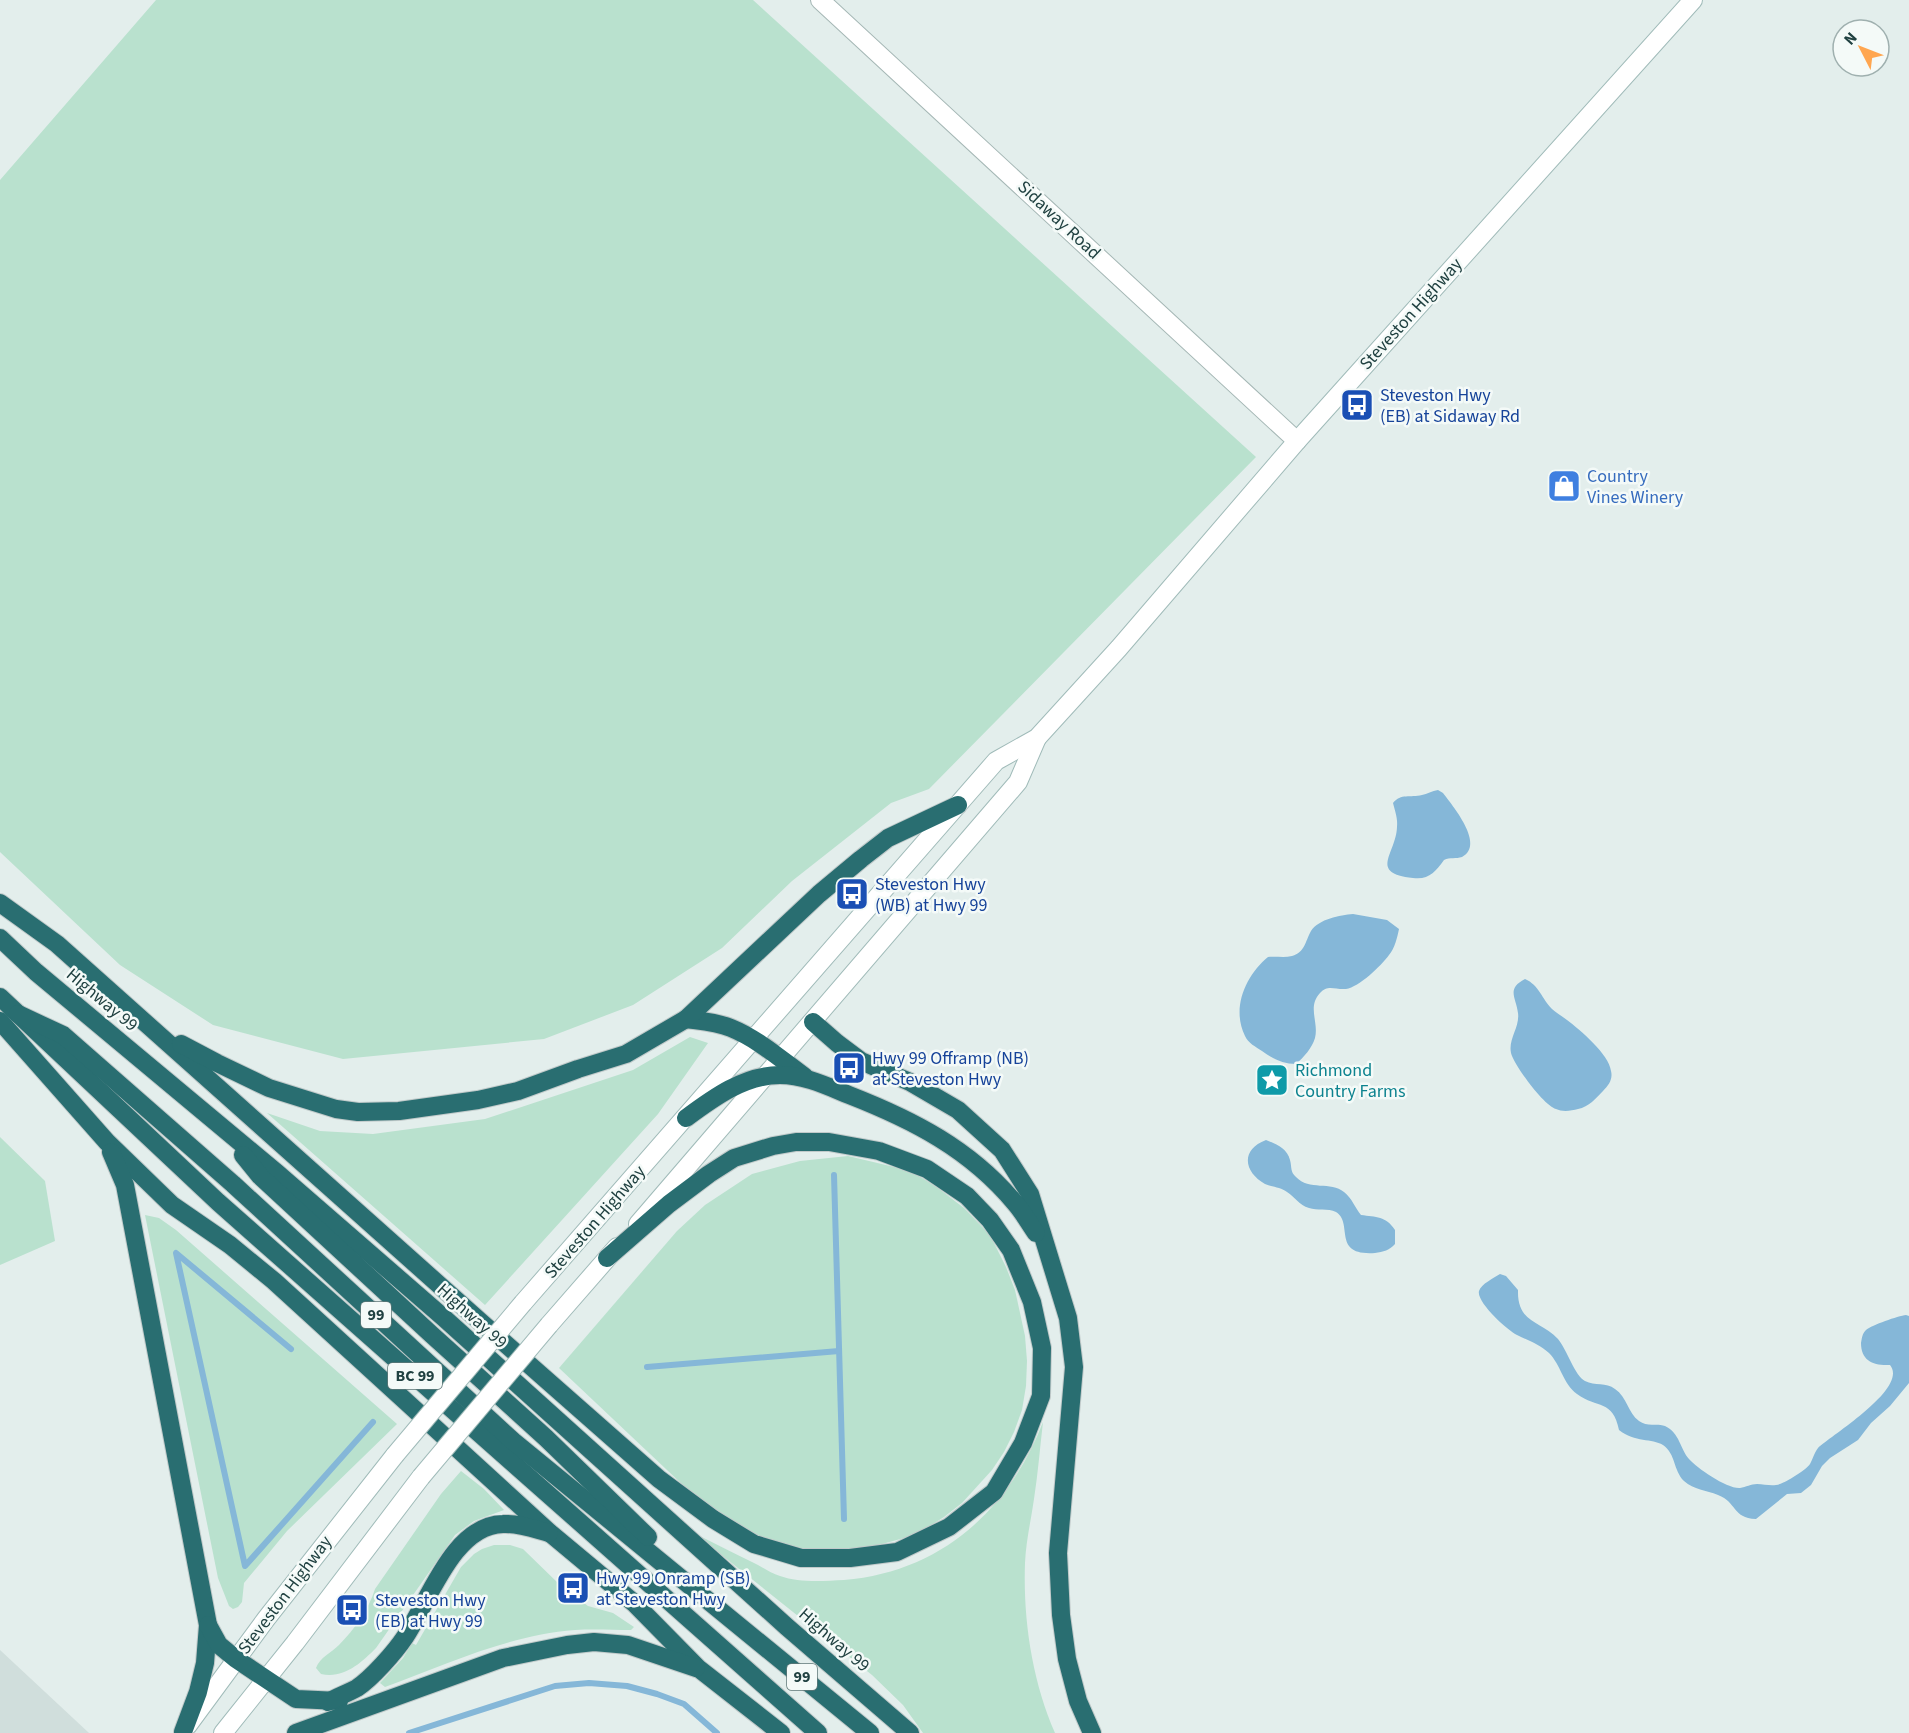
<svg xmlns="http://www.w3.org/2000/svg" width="1909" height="1733" font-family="'Source Sans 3',sans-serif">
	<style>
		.built { fill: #d0dedc }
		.green { fill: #b9e1ce }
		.water { fill: #85b7d8 }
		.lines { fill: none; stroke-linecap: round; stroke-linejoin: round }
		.stream { stroke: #85b7d8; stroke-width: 6 }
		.street-casing { stroke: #a5b7b5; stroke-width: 20 }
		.secondary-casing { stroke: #a0bbb9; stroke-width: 20 }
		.highway-casing { stroke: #c1caca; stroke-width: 20 }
		.street { stroke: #fff; stroke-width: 18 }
		.secondary { stroke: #fff; stroke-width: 18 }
		.highway { stroke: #296e71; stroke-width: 18 }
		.secondary-bridge-casing { stroke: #a0bbb9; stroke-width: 20; stroke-linecap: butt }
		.secondary-bridge { stroke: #fff; stroke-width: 18 }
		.labels { text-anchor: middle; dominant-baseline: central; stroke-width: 5; stroke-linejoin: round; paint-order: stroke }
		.shield { fill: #f4faf8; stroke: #607878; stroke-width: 1.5 }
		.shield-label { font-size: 16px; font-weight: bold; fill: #204141 }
		.street-label { font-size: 18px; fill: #204141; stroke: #f4faf8 }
		.transit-label { font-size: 18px; fill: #164399; stroke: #f4faf8; text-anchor: start }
		.shop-label { font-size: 18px; fill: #366cbe; stroke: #f4faf8; text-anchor: start }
		.culture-label { font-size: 18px; fill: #0d838f; stroke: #f4faf8; text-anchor: start }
	</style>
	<rect width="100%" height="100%" fill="#e3eeec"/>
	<polygon class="built" points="0,1650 89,1733 0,1733"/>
	<g class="green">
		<polygon points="156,0 753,0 1256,457 929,789 891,803 792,881 722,948 633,1005 544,1039 343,1059 213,1025 120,965 0,852 0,180"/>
		<polygon points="690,1037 708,1043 658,1114 485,1305 267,1113 320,1131 373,1134 485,1119 633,1070"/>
		<polygon points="0,1137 45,1181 55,1241 0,1265"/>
		<polygon points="848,1156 911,1171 938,1188 964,1208 990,1235 1006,1267 1015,1290 1025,1336 1027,1361 1026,1386 1022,1410 1014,1432 1004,1452 992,1470 962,1503 944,1517 925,1529 904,1538 860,1550 812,1551 788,1547 765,1540 703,1504 559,1368 677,1231 705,1205 752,1174 800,1161"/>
		<polygon points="145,1215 159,1218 176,1230 397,1424 287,1531 244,1583 242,1602 238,1607 233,1609 229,1606 218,1578"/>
		<path d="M 1043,1422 C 1040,1447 1038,1473 1034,1499 C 1031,1520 1026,1541 1025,1563 C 1023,1620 1032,1680 1055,1733 L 923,1733 L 903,1705 L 872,1675 L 694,1533 C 713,1543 732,1552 752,1562 C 761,1566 770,1573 780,1576 C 799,1583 824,1581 844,1580 C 941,1572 1009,1510 1043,1422 Z"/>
		<path d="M 461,1471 L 484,1489 L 504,1510 L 474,1521 L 455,1535 L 376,1648 C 361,1663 344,1679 321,1674 L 316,1668 C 320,1657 331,1653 339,1645 C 354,1630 369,1609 375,1589 L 441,1494 Z"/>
		<path d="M 494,1545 L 510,1545 L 523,1549 L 559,1584 L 588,1606 L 613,1613 L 634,1627 L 631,1630 C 613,1630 594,1629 575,1630 C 509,1635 447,1664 385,1687 L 380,1683 L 403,1658 L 412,1643 L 416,1645 L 461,1567 L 474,1554 L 482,1549 Z"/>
	</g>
	<g class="water">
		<path d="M 1438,790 L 1443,793 C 1452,805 1486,845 1462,857 C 1456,859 1450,857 1444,860 C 1435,872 1429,880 1413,878 C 1368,873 1396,854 1397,827 C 1398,819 1395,811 1393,803 C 1401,793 1410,798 1422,795 C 1427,794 1432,791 1438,790 Z"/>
		<path d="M 1353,914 L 1387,920 L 1399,929 C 1397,938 1395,948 1389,955 C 1381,966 1359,987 1346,989 C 1335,990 1328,984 1320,993 C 1307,1007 1319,1022 1315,1038 C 1312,1048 1304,1057 1296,1064 C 1283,1064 1273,1059 1262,1051 C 1256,1047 1248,1043 1245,1036 C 1231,1008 1246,975 1268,957 C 1276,956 1284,958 1292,956 C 1305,952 1305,942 1311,931 C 1319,919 1340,915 1353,914 Z"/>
		<path d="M 1525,979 C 1539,985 1542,999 1552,1009 C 1556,1013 1562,1016 1567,1020 C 1580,1030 1609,1054 1611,1071 C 1613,1079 1609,1085 1603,1091 C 1596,1098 1589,1107 1578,1109 C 1571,1111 1562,1112 1556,1109 C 1544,1106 1514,1065 1511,1053 C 1508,1039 1520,1027 1518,1013 C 1516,997 1506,989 1525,979 Z"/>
		<path d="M 1266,1140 C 1276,1144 1287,1148 1290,1160 C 1292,1167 1290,1172 1296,1177 C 1309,1191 1331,1181 1344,1192 C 1352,1198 1355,1208 1361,1215 C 1376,1217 1386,1216 1395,1230 L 1395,1244 C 1390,1250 1383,1252 1375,1253 C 1331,1256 1354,1223 1336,1212 C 1328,1208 1317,1211 1309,1208 C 1299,1205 1295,1197 1287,1192 C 1281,1187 1272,1187 1265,1184 C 1244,1172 1240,1150 1266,1140 Z"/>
		<path d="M 1500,1274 L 1506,1276 L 1518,1290 C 1517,1324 1541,1320 1558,1339 C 1567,1350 1575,1376 1585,1381 C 1595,1386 1606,1382 1615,1389 C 1627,1397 1628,1413 1639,1421 C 1647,1427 1657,1423 1665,1426 C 1680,1433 1680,1449 1689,1459 C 1697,1468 1727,1489 1740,1488 C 1746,1487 1751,1484 1757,1484 C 1765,1484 1772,1487 1780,1484 C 1786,1482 1806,1470 1810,1464 C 1813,1459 1814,1453 1818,1448 C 1832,1435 1909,1388 1890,1365 C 1874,1366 1861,1361 1861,1343 C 1862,1338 1862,1334 1866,1330 C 1872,1325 1898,1316 1906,1315 L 1909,1316 L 1909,1383 L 1890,1406 L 1871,1423 L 1858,1440 L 1830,1458 L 1822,1466 L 1811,1485 L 1801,1493 L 1787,1494 L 1756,1519 C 1732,1518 1737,1502 1718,1495 C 1706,1490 1694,1490 1684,1481 C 1673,1470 1676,1454 1663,1445 C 1652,1438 1635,1443 1619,1430 C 1613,1399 1597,1409 1577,1394 C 1563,1384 1561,1365 1549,1353 C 1539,1344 1529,1341 1517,1335 C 1508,1331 1476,1302 1479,1291 C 1481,1284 1494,1278 1500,1274 Z"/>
	</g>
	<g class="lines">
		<g class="stream">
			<polyline points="834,1175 844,1519"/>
			<polyline points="291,1349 176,1253 245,1566 373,1422"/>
			<polyline points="647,1367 839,1351"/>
			<polyline points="409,1733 555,1686 589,1683 627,1686 657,1694 684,1704 717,1733"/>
		</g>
		<defs>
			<polyline id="street" points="820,0 1297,441"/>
			<g id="secondary">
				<polyline points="638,1224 1018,782 1037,738"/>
				<polyline points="523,1303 996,761 1037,738 1119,648 1297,441 1693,0"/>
				<polyline points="549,1325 617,1247"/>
				<polyline points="188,1725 266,1619 395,1455"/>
				<polyline points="223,1733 295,1643 421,1477"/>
			</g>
			<g id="highway">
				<polyline points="0,903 57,944 483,1324 659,1479 713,1519 754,1544 801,1558 850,1558 897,1552 949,1527 994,1492 1023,1443 1041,1396 1042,1348 1032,1302 1011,1250 990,1220 967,1196 927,1169 879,1151 829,1142 796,1142 773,1146 734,1158 709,1174 669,1204 607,1258"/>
				<polyline points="0,938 36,972 277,1173 444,1318 787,1627 910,1733"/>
				<polyline points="0,997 218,1202 818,1733"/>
				<polyline points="18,1014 63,1035 233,1184 513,1441 870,1733"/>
				<path d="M 686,1019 C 701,1021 717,1022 731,1028 C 758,1039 782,1060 805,1077"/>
				<polyline points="0,1021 107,1142 172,1205 230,1245 274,1281 550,1533 634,1603 698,1668 781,1733"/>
				<polyline points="813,1022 837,1043 861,1061 910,1082 958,1110 1002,1150 1030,1194 1068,1318 1074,1367 1058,1553 1061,1615 1067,1659 1078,1701 1092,1733"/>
				<polyline points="181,1044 217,1063 269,1088 336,1109 358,1112 399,1111 478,1100 518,1091 578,1069 626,1054 686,1019 819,894 861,859 888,838 958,805"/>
				<path d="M 686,1118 C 713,1098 744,1075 780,1075 C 804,1075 827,1086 849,1095 C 913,1120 970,1149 1015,1203 C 1023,1212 1029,1223 1036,1233"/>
				<polyline points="111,1152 125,1185 208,1625 205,1663 198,1692 183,1732"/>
				<polyline points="243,1155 260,1176 432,1335 546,1438 648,1537"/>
				<polyline points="208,1625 219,1645 236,1659 296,1699 339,1701"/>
				<path d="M 328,1702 C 337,1697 348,1693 357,1688 C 372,1678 395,1652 405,1637 C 429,1601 453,1525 503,1524 C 518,1523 534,1529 549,1533"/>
				<polyline points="296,1733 503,1658 567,1645 594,1642 628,1645 696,1668"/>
			</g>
		</defs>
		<use href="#street" class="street-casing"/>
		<use href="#secondary" class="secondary-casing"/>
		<use href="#highway" class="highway-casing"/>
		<use href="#street" class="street"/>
		<use href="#secondary" class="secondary"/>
		<use href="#highway" class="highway"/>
		<defs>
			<g id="secondary-bridge">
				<polyline points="395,1455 523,1303"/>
				<polyline points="421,1477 549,1325"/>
			</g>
		</defs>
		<use href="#secondary-bridge" class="secondary-bridge-casing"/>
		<use href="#secondary-bridge" class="secondary-bridge"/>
	</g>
	<defs>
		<symbol id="bus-square" viewBox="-11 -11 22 22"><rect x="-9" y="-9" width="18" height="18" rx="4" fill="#1a4fb4" stroke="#f4faf8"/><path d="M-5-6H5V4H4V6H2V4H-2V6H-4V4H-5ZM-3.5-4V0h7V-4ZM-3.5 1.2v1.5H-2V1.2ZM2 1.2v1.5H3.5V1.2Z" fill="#fff"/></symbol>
		<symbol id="shop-square" viewBox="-11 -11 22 22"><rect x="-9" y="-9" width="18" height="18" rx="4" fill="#3f7fe0" stroke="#f4faf8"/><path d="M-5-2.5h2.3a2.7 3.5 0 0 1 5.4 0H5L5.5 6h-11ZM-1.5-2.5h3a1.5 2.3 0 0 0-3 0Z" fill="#fff"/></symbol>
		<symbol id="sight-square" viewBox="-11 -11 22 22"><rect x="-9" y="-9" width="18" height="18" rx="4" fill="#0f9aa8" stroke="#f4faf8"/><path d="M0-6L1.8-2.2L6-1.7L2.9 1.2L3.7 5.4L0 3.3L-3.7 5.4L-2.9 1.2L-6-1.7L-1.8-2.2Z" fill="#fff"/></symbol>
	</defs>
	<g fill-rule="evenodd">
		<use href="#bus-square" x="1338" y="386" width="38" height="38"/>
		<use href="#shop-square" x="1545" y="467" width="38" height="38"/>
		<use href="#bus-square" x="833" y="875" width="38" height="38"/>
		<use href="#bus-square" x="830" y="1049" width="38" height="38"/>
		<use href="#sight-square" x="1253" y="1061" width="38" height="38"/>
		<use href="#bus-square" x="554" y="1569" width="38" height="38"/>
		<use href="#bus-square" x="333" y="1591" width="38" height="38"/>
	</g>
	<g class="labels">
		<g class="shield">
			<rect x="361" y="1302" width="30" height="26" rx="4.5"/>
			<rect x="388" y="1363" width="54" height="26" rx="4.5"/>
			<rect x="787" y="1664" width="30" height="26" rx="4.5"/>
		</g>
		<g class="shield-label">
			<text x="376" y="1315">99</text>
			<text x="415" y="1376">BC 99</text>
			<text x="802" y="1677">99</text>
		</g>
		<g class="street-label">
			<text transform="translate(1059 220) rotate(43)">Sidaway Road</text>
			<text transform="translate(1411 314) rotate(-48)">Steveston Highway</text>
			<text transform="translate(102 1000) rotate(40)">Highway 99</text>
			<text transform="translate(595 1222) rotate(-49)">Steveston Highway</text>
			<text transform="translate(472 1316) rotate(42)">Highway 99</text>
			<text transform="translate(285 1595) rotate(-53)">Steveston Highway</text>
			<text transform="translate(834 1640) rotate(41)">Highway 99</text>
		</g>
		<g class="transit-label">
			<text x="1380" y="395">Steveston Hwy<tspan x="1380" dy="21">(EB) at Sidaway Rd</tspan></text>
			<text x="875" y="884">Steveston Hwy<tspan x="875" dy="21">(WB) at Hwy 99</tspan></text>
			<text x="872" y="1058">Hwy 99 Offramp (NB)<tspan x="872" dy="21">at Steveston Hwy</tspan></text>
			<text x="596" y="1578">Hwy 99 Onramp (SB)<tspan x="596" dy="21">at Steveston Hwy</tspan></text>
			<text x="375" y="1600">Steveston Hwy<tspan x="375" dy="21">(EB) at Hwy 99</tspan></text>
		</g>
		<g class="shop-label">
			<text x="1587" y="476">Country<tspan x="1587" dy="21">Vines Winery</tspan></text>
		</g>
		<g class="culture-label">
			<text x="1295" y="1070">Richmond<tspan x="1295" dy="21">Country Farms</tspan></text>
		</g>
	</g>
	<g transform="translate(1861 48) rotate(312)"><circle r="28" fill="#f4faf8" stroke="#9fb0af" stroke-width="1.5"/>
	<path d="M0-4.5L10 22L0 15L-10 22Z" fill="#ffa650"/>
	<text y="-9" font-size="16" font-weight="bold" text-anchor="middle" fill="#204141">N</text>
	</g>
</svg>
